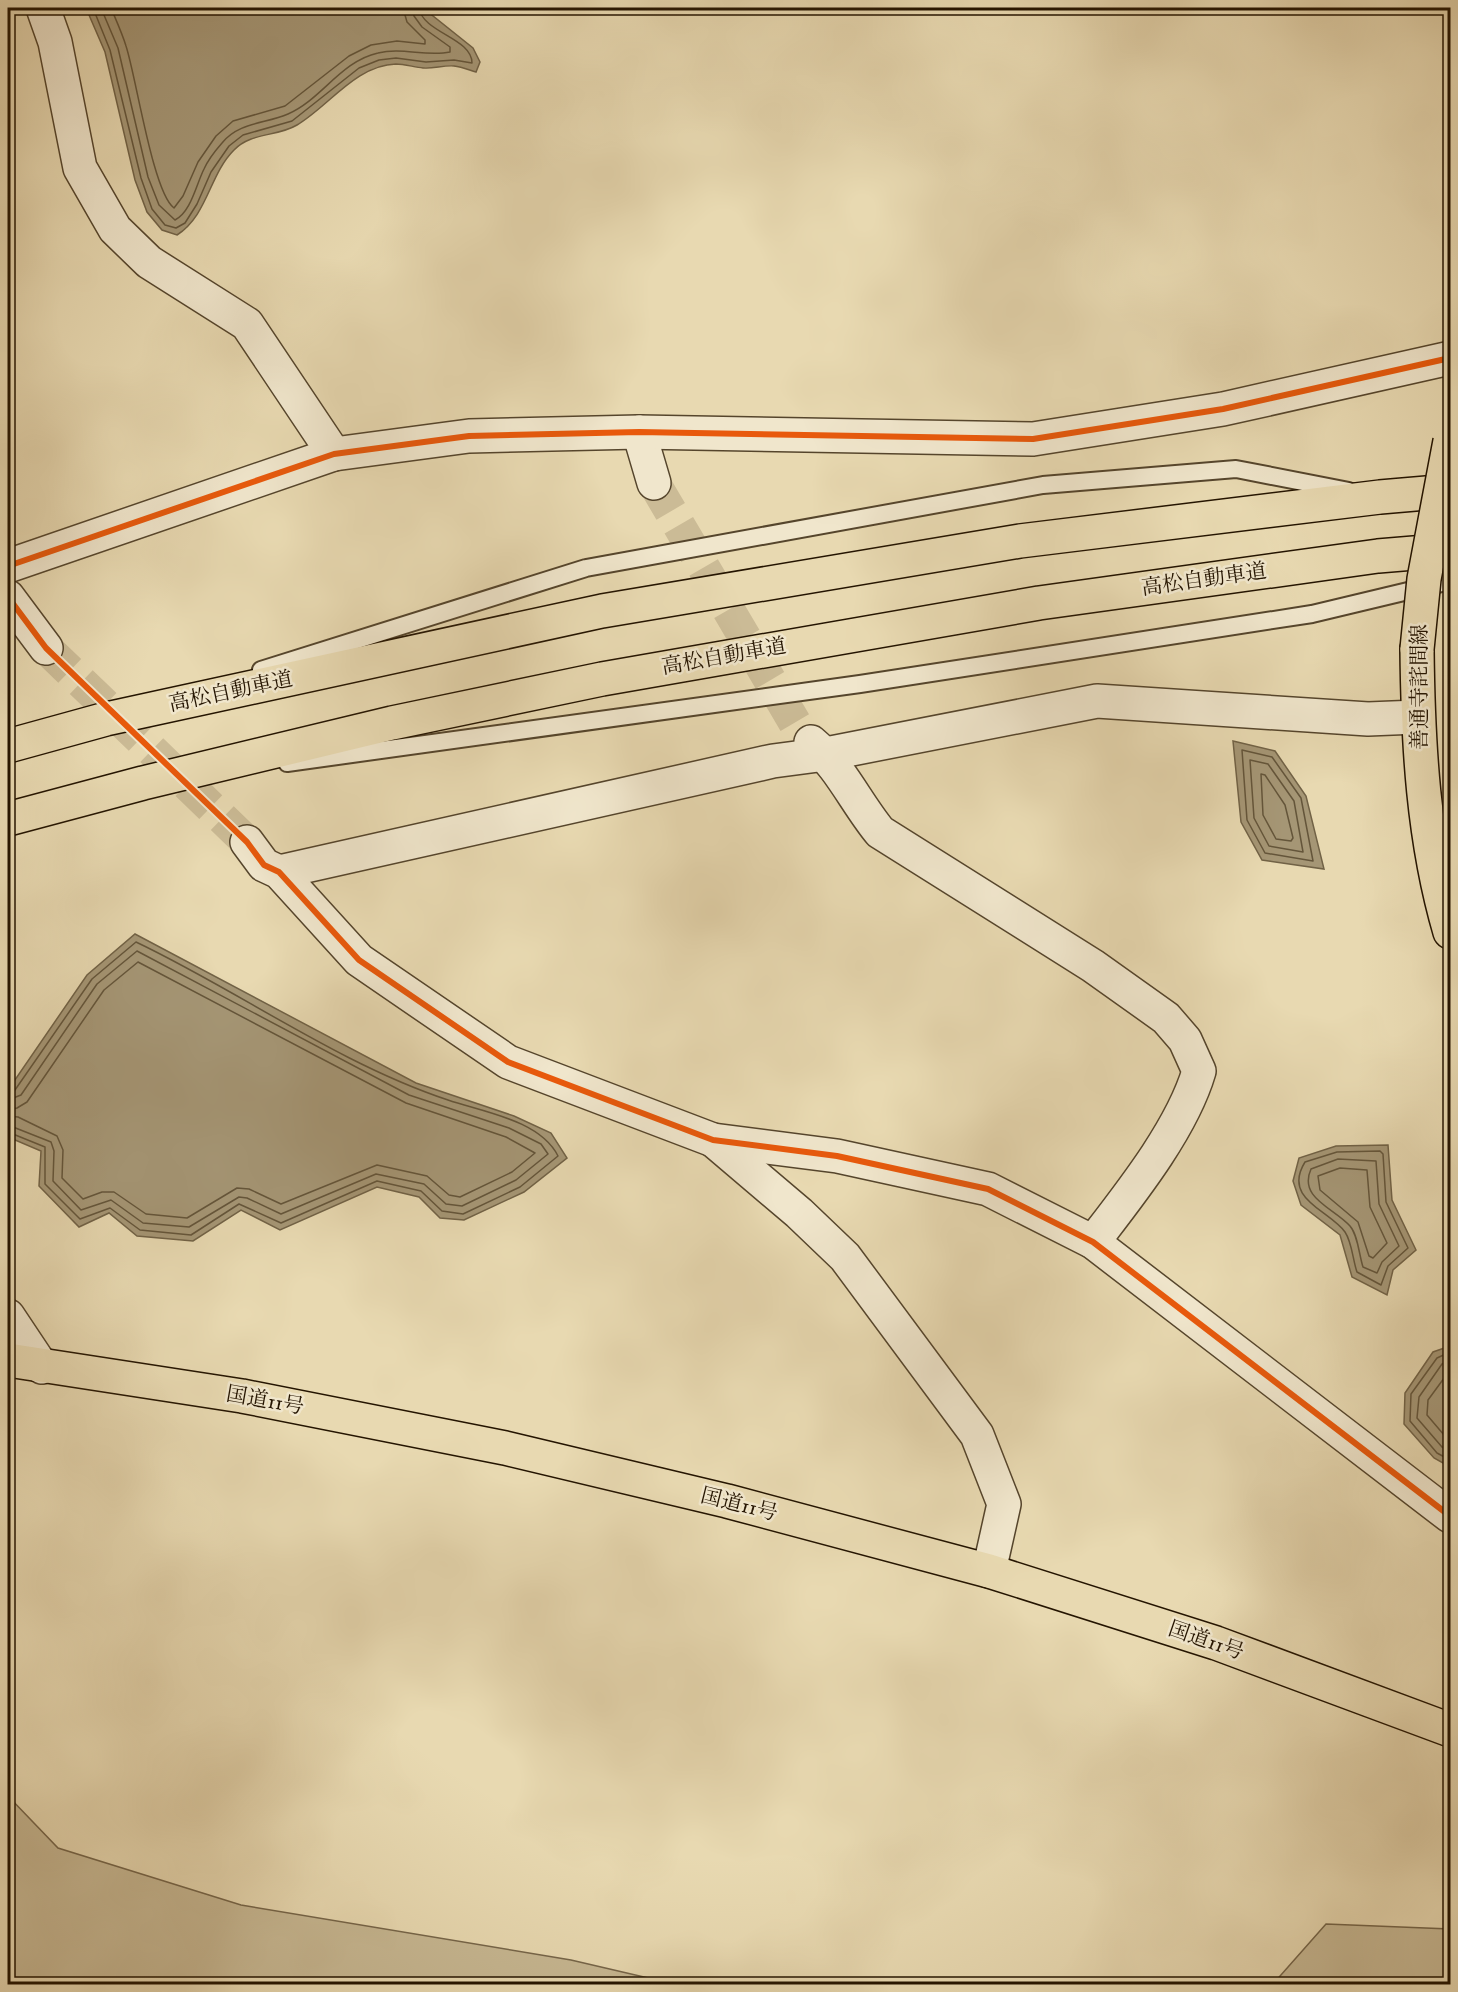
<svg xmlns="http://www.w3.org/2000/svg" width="1458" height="1992" font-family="'IM FELL DW Pica','Noto Serif JP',serif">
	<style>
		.green { fill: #c7b893; stroke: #76664a; stroke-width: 1.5 }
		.water { fill: #a59675; stroke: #716246; stroke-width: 1.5 }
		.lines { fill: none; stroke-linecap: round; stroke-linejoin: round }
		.shore { stroke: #64553a; stroke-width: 1.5 }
		.street-tunnel { stroke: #cbbb96; stroke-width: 33; stroke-dasharray: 33 16; stroke-linecap: butt }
		.lane-casing { stroke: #55452c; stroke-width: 20 }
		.street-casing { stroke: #55452c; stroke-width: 36 }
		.primary-casing { stroke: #241400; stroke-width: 36 }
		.highway-casing { stroke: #241400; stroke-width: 36 }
		.lane { stroke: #f0e6cc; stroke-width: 16 }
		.street { stroke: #f0e6cc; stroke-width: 33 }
		.primary { stroke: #e8d9b1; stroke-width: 33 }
		.highway { stroke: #e8d9b1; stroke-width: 33 }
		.primary-bridge-casing { stroke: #241400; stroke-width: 36; stroke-linecap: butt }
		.primary-bridge { stroke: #e8d9b1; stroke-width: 33 }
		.cycleway-casing { stroke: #f0e6cc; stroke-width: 10 }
		.cycleway { stroke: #e8590c; stroke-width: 6 }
		.labels { text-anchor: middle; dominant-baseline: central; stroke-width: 5; stroke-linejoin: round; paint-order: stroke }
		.street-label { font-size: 21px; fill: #241400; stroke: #f0e6cc }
	</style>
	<rect width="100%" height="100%" fill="#e8d9b1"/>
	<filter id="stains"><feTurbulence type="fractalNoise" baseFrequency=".00333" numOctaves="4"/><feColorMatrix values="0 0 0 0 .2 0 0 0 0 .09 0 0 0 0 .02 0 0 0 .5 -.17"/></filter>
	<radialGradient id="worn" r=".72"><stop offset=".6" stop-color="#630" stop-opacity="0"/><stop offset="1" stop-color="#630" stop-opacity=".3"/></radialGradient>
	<g class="green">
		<polygon points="8,1796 58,1848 241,1905 571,1960 674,1984 8,1984"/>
		<polygon points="1326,1924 1450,1929 1450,1984 1273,1984"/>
	</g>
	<g class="water">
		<path d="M 86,8 L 423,8 L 473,48 L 480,62 L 476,72 C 469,70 462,67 454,66 C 444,65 433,69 423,68 C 414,67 404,64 396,64 C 356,65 329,106 297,125 C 277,137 251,132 234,150 C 209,175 208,215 177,235 L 162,230 L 147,212 L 135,180 L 105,52 Z"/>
		<polygon points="1233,741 1275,751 1306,796 1324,869 1262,860 1241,822"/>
		<polygon points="135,934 416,1083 514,1116 551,1133 567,1158 524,1192 464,1220 440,1218 419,1197 377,1187 280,1230 241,1210 193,1241 137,1236 109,1213 79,1227 39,1186 41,1151 8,1137 8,1090 87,975"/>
		<polygon points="1388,1145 1392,1200 1416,1250 1393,1270 1387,1295 1352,1277 1340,1235 1301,1205 1293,1181 1299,1158 1336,1146"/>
		<polygon points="1450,1346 1450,1467 1434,1458 1404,1424 1405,1393 1433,1352"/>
	</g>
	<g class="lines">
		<g class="shore">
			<path d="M 93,8 L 110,50 L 141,178 L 152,209 L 165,225 L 176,228 L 185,223 L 197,204 L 211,172 L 229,146 L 243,135 L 292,121 L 359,68 L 379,60 L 396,58 L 426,62 L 454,60 L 472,63 C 472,38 423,33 419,8"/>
			<path d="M 101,8 L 118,48 L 148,177 L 159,205 L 175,220 C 191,212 196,185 204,169 C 208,160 215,151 222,143 C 239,122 265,124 288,114 C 321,100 341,61 378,53 C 402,47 426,57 450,52 L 450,47 L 422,27 L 414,16 L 412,8"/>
			<path d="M 111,8 C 116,20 122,33 126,46 C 136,76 153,193 174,208 L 183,196 L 198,162 L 216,136 L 233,121 L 285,106 L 349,56 L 371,45 L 397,41 L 425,44 L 425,40 L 407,22 L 403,8"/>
			<polygon points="1242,750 1272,757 1301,798 1313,861 1265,853 1247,820"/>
			<polygon points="1250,760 1268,764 1294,801 1303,852 1269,846 1254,818"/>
			<polygon points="1261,774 1265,775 1285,805 1293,838 1291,841 1276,839 1263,815"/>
			<path d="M 8,1093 L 15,1090 L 92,979 L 136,942 C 241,992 337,1063 448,1100 C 483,1112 540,1120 558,1156 L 520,1187 L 463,1214 L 442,1211 L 421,1191 L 377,1181 L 281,1223 L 239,1204 L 191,1235 L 140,1230 L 110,1208 L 80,1219 L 45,1184 L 45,1147 L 8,1132"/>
			<polyline points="8,1100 21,1095 97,984 137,951 409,1095 509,1128 541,1144 548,1154 516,1180 462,1206 446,1204 424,1184 376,1174 281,1214 247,1198 239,1197 189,1227 143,1223 111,1200 81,1210 53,1181 54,1151 51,1142 8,1125"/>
			<polyline points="8,1110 17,1108 27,1102 104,990 138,962 406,1103 506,1137 535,1153 512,1172 460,1197 449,1195 427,1176 377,1165 281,1204 249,1189 237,1188 187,1218 146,1214 114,1192 102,1192 83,1199 62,1178 63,1150 57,1136 18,1117 8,1116"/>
			<path d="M 1380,1151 L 1383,1154 L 1386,1202 L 1408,1248 L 1388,1266 L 1381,1285 L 1357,1272 C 1353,1261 1352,1242 1345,1232 C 1329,1210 1282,1199 1305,1162 L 1337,1152 Z"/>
			<path d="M 1338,1159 L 1376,1161 L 1379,1204 L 1399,1246 L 1382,1262 L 1377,1273 L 1363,1267 C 1359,1255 1358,1235 1350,1226 C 1334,1208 1298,1198 1311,1169 Z"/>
			<polygon points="1340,1168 1367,1170 1370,1207 1387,1243 1373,1258 1369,1256 1358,1222 1320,1190 1318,1176"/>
			<polyline points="1450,1352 1437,1358 1411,1394 1410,1421 1437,1453 1450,1460"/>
			<polyline points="1450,1360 1442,1364 1419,1397 1417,1418 1442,1447 1450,1452"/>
			<polyline points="1450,1370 1428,1400 1427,1415 1450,1442"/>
		</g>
		<g class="street-tunnel">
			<polyline points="654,483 802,735"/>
			<polyline points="46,648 247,842"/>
		</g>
		<defs>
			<g id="lane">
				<polyline points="261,670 586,568 1043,485 1236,469 1349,491"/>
				<polyline points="287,763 860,684 1312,614 1450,581"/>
			</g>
			<g id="street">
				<polyline points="43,8 55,42 80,168 115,229 149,262 247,324 334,454"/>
				<polyline points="639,432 654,483"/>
				<polyline points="8,566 334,454 469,436 639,432 1033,439 1223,409 1450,358"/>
				<polyline points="8,597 46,648"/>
				<path d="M 811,742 C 840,766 856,803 880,832 L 1093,966 L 1166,1018 L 1185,1040 L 1199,1071 C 1182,1129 1130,1194 1093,1242"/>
				<polyline points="247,842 264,865 279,872 359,960 508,1062 713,1140 837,1156 988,1189 1093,1242 1450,1516"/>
				<polyline points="279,872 773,761 826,754 1097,701 1368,719 1417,717"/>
				<polyline points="713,1140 799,1213 845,1257 977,1435 1004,1504 989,1571"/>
				<polyline points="8,1316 42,1367"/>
			</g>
			<path id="primary" d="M 1417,649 C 1418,744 1423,840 1450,932"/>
			<g id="highway">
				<polyline points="8,746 106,719 602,611 1020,541 1380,497 1450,491"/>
				<polyline points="8,819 143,783 392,723 602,679 1039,603 1378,556 1450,550"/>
				<polyline points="8,1360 242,1396 505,1448 727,1501 989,1571 1216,1643 1450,1730"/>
			</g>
		</defs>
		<use href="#lane" class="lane-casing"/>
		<use href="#street" class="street-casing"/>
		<use href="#primary" class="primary-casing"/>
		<use href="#highway" class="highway-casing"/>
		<use href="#lane" class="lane"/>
		<use href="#street" class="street"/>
		<use href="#primary" class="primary"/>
		<use href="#highway" class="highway"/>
		<defs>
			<polyline id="primary-bridge" points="1417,649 1424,579 1450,441"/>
		</defs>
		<use href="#primary-bridge" class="primary-bridge-casing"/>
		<use href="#primary-bridge" class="primary-bridge"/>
		<defs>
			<g id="cycleway">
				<polyline points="8,566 334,454 469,436 639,432 1033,439 1223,409 1450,358"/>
				<polyline points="8,597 46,648 247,842 264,865 279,872 359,960 508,1062 713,1140 837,1156 988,1189 1093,1242 1450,1516"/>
			</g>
		</defs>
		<use href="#cycleway" class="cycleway-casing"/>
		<use href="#cycleway" class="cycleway"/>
	</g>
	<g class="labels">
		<g class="street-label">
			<text transform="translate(1204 580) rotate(-8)">高松自動車道</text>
			<text transform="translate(724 657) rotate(-10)">高松自動車道</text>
			<text transform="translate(1420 687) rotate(-90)">善通寺詫間線</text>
			<text transform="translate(231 692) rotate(-12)">高松自動車道</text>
			<text transform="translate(265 1401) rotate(10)">国道11号</text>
			<text transform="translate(739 1505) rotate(14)">国道11号</text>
			<text transform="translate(1206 1641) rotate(19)">国道11号</text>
		</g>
	</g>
	<rect width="1458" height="1992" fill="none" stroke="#e8d9b1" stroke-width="30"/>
	<rect x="9" y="9" width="1440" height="1974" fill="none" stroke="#241400" stroke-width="3"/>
	<rect x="15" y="15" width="1428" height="1962" fill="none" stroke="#241400" stroke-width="1.5"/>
	<rect width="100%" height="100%" filter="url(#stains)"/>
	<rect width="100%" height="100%" fill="url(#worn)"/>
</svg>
